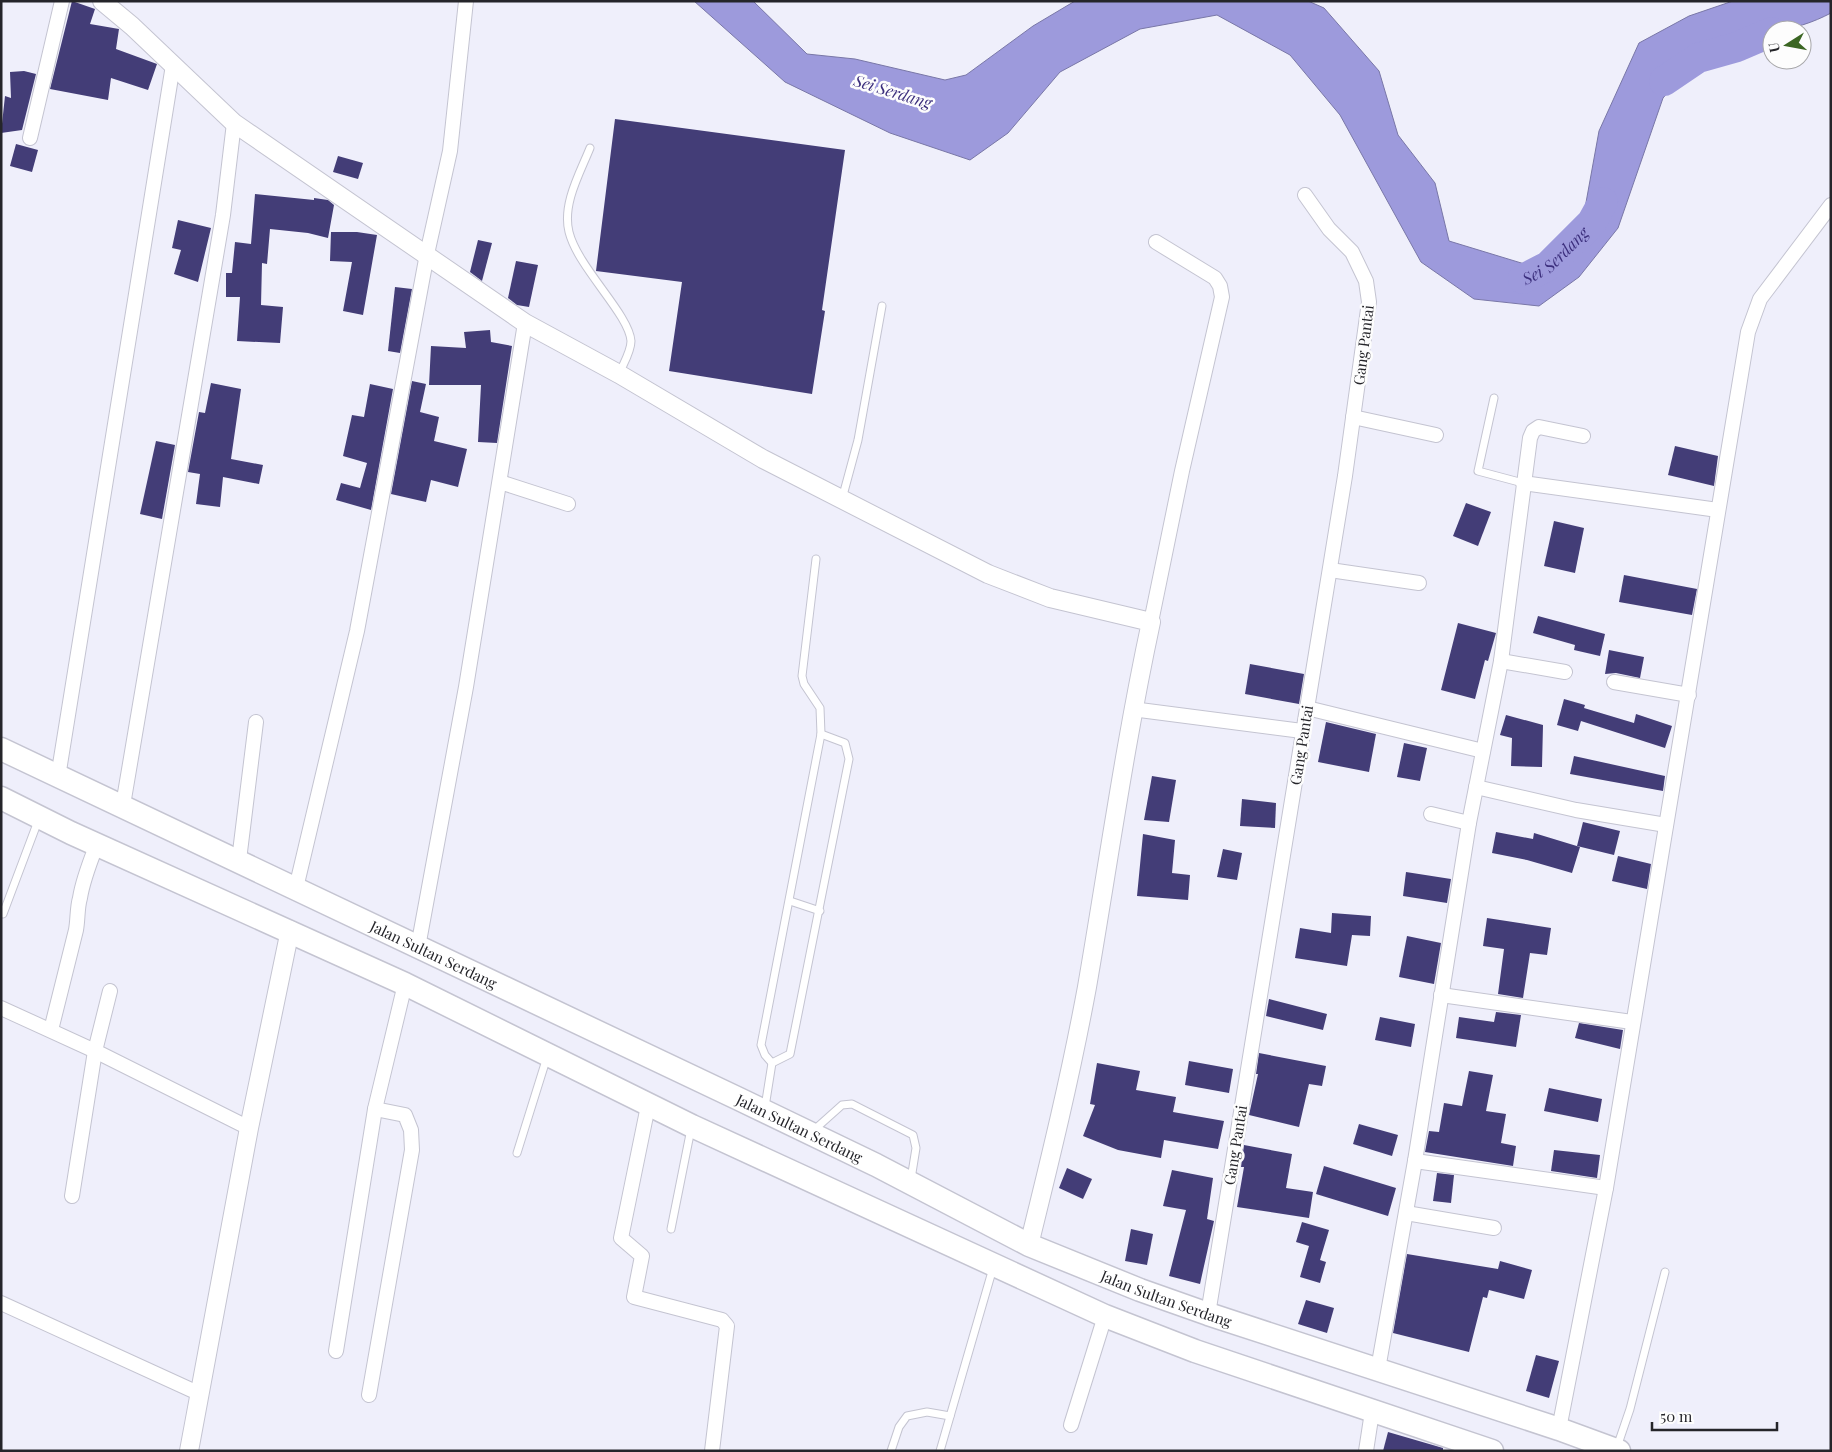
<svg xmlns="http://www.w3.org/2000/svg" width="1832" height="1452" font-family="'Playfair Display',serif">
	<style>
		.water { fill: #9d9adc; stroke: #7977a7 }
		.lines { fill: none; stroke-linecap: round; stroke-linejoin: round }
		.river { stroke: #9d9adc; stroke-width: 30 }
		.building { fill: #433d77 }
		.service-casing { stroke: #c4c4d1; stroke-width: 9 }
		.minor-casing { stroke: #c4c4d1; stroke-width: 16 }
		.tertiary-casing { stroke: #c4c4d1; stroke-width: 20 }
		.trunk-casing { stroke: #c4c4d1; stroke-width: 25 }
		.service { stroke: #fff; stroke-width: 7 }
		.minor { stroke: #fff; stroke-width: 14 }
		.tertiary { stroke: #fff; stroke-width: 18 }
		.trunk { stroke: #fff; stroke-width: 22 }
		.labels { text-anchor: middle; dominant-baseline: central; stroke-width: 5; stroke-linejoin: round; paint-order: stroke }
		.street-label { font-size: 15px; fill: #25252a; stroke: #fdfdfd }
		.water-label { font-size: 16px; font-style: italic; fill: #3c2f7d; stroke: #fdfdfd }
	</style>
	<rect width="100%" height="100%" fill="#efeffb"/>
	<path class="water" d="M 694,1 L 753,1 L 807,54 L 855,59 L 945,80 L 966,75 L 1033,26 L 1075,1 L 1308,1 L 1324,8 L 1379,71 L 1398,135 L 1435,183 L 1449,241 L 1541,269 L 1579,241 L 1599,131 L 1639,43 L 1689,16 L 1733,1 L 1831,1 L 1831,13 C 1814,22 1792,30 1772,30 L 1772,33 L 1701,54 L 1663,98 L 1618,228 L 1579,277 L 1539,306 L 1474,299 L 1421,262 L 1340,115 L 1290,55 L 1217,15 L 1140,29 L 1060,72 L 1008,133 L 970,160 L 890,133 L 785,82 Z"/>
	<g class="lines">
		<g class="river">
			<polyline points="1664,81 1698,58 1737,47 1772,32"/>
			<path id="s1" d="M 1523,279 L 1548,266 L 1592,222 L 1603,202"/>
		</g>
	</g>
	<g class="building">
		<polygon points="72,1 95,9 90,24 119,29 116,49 157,64 148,90 111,78 108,100 50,89"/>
		<polygon points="24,71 36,74 22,130 1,133 5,96 11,98 10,72"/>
		<polygon points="615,119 845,150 822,310 825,311 812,394 669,371 682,282 596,271"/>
		<polygon points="16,144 38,150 32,172 10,166"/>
		<polygon points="338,156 363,163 358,179 333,172"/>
		<polygon points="255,194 314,200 314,198 328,200 334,205 328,238 308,233 270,229 267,264 262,263 261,305 283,307 280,343 237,341 240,297 226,297 226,273 232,273 235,242 251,244"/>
		<polygon points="178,220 211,228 198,282 174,274 181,250 172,248"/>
		<polygon points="331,232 357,232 377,235 363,315 343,311 352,262 330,261"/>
		<polygon points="478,240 492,243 482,281 470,272"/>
		<polygon points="516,261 538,265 529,307 517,305 508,298"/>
		<polygon points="395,287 412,289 400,353 388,351"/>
		<polygon points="490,330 491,342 512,346 497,443 478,442 481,385 429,385 431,346 466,348 464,332"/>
		<polygon points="412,381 426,384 420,412 439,417 434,441 467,449 458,487 431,480 426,502 391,494"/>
		<polygon points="211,383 241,389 231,459 263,465 259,484 223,477 220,507 196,504 200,474 188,472 199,412 205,413"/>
		<polygon points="370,384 393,389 371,510 336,500 341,483 360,488 367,463 343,456 352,415 364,417"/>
		<polygon points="156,441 175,445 162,519 140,514"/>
		<polygon points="1675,446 1718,456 1714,486 1668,475"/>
		<polygon points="1466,503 1491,512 1478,546 1453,536"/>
		<polygon points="1554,521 1584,528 1575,573 1544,566"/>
		<polygon points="1624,575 1697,589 1692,615 1619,602"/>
		<polygon points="1538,616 1605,634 1600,656 1574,650 1575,645 1533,633"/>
		<polygon points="1458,623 1496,633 1488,661 1485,660 1475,699 1441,690"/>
		<polygon points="1609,650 1644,657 1640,678 1616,673 1605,674"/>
		<polygon points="1250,664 1304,674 1299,704 1245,694"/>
		<polygon points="1564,699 1585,705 1584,708 1634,723 1636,714 1672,726 1665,748 1581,721 1578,731 1557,725"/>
		<polygon points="1506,715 1543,725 1542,767 1511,766 1512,738 1500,735"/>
		<polygon points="1326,722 1376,734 1369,772 1318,762"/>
		<polygon points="1404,743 1427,748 1420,781 1397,777"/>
		<polygon points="1574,756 1665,776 1663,791 1570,774"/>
		<polygon points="1152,776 1176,780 1169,822 1144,820"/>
		<polygon points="1242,799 1276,803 1275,828 1240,826"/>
		<polygon points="1583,822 1620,831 1614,855 1577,846"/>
		<polygon points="1496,832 1533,839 1534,833 1580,847 1572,873 1527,860 1492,853"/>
		<polygon points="1143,834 1175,840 1172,873 1190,875 1188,900 1137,896"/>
		<polygon points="1223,849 1242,853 1237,880 1217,877"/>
		<polygon points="1618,856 1651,864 1647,889 1612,881"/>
		<polygon points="1406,872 1451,879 1447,903 1403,896"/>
		<polygon points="1332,913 1371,916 1370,936 1352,935 1347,966 1295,958 1300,928 1331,933"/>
		<polygon points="1487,918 1551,928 1547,955 1530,953 1523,998 1498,994 1504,949 1483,946"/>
		<polygon points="1407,936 1441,943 1434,984 1399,977"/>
		<polygon points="1269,999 1327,1014 1323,1030 1266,1016"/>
		<polygon points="1496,1012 1521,1015 1516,1047 1456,1038 1459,1017 1494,1022"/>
		<polygon points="1380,1017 1415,1024 1411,1047 1375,1040"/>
		<polygon points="1579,1023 1623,1030 1620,1049 1575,1038"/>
		<polygon points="1259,1053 1326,1066 1322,1086 1309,1084 1299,1127 1249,1115 1258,1074 1256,1074"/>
		<polygon points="1189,1061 1233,1069 1229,1093 1185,1085"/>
		<polygon points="1097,1063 1140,1071 1136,1090 1176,1097 1173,1112 1224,1121 1218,1149 1164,1140 1161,1158 1118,1150 1083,1136 1095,1105 1090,1104"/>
		<polygon points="1469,1071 1493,1075 1486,1111 1506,1114 1501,1143 1516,1146 1513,1166 1425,1152 1429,1131 1439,1132 1444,1103 1462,1106"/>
		<polygon points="1549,1088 1602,1099 1598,1122 1544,1111"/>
		<polygon points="1359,1124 1398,1135 1392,1156 1353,1144"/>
		<polygon points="1244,1145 1292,1154 1286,1188 1313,1192 1309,1218 1237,1207 1244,1167 1241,1167"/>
		<polygon points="1554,1150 1600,1155 1597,1178 1551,1171"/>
		<polygon points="1324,1166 1396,1188 1388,1216 1316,1194"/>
		<polygon points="1067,1168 1092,1179 1083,1199 1059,1188"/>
		<polygon points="1172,1170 1213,1178 1207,1219 1214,1221 1200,1284 1169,1276 1186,1210 1163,1206"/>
		<polygon points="1437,1173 1454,1175 1451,1203 1433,1201"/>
		<polygon points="1302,1222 1329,1230 1320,1260 1326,1262 1320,1283 1300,1277 1309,1246 1296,1242"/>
		<polygon points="1131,1229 1153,1234 1147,1265 1125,1261"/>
		<polygon points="1407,1254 1498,1269 1500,1261 1532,1270 1524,1299 1489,1290 1487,1298 1483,1297 1469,1352 1393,1333"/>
		<polygon points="1306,1300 1334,1308 1327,1333 1298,1324"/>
		<polygon points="1536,1355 1559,1361 1549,1398 1526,1391"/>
		<polygon points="1388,1432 1443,1448 1443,1451 1383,1451"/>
	</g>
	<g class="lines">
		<defs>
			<g id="service">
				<path d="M 590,148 C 580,173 562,204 569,232 C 578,268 629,314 631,341 C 631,352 623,364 619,374"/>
				<polyline points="1494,398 1478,471 1523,483"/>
				<polyline points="842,499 858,440 882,306"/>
				<polyline points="790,901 820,911"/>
				<polyline points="3,914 38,821"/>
				<polyline points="772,1063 765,1055 761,1045 821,734 820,708 804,684 802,676 816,559"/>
				<polyline points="772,1063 790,1054 849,759 845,743 821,734"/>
				<polyline points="765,1107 772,1063"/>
				<polyline points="814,1130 842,1105 852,1104 913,1135 916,1148 911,1179"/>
				<polyline points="517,1153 547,1057"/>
				<polyline points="671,1229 691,1129"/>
				<polyline points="1617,1447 1630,1409 1665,1272"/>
				<polyline points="891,1451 899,1427 907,1416 927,1412 950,1416"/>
				<polyline points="940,1451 993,1268"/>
			</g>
			<g id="minor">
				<polyline points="30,138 62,1"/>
				<polyline points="1353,417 1436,435"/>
				<polyline points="500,482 568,504"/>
				<polyline points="1523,483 1718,510"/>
				<polyline points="1330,570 1419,583"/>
				<polyline points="1151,622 1182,471 1222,297 1220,286 1215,278 1156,242"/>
				<polyline points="1501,661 1565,672"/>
				<polyline points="1614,682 1689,695"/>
				<polyline points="1307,708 1483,751"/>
				<polyline points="1132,709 1302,731"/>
				<polyline points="58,777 173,65"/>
				<polyline points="1476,787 1576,810 1666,825"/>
				<polyline points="123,805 223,215 234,123"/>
				<polyline points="1431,814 1469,823"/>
				<polyline points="239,860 256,722"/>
				<polyline points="296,888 357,631 427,254 450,151 466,1"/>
				<polyline points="418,947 466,687 525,323"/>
				<polyline points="1441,995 1632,1022"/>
				<polyline points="1,1008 95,1051 249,1128"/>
				<path d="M 51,1030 L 76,930 C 78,919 77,908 80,898 C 83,879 90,862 97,844"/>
				<polyline points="648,1106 621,1238 642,1256 634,1297 722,1320 727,1326 712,1451"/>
				<polyline points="1415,1161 1606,1188"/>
				<polyline points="72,1196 95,1051 110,991"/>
				<polyline points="1406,1213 1494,1228"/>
				<polyline points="1,1303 198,1393"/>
				<polyline points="1208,1314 1345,476 1369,302 1366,281 1352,252 1329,229 1305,195"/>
				<polyline points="336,1351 375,1109 405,984"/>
				<polyline points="1378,1369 1415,1161 1469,823 1501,661 1530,438 1533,431 1539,427 1583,436"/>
				<polyline points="369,1395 412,1150 411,1130 405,1115 375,1109"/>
				<polyline points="1071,1425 1105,1316"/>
				<polyline points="1559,1429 1606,1188 1748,332 1760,299 1831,205"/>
				<polyline points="1366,1451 1372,1412"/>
			</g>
			<g id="tertiary">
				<path d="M 102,1 L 132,26 L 234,123 L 525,323 L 619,374 L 763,459 L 988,574 L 1050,598 L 1151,622 C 1125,743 1108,865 1087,987 C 1071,1074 1050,1160 1029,1245"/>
				<polyline points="189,1451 249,1128 290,930"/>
			</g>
			<g id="trunk">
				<path id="s2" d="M 1,749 L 739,1099 L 876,1165 L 1029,1245 L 1140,1290 L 1208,1314 L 1559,1429 L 1619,1451"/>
				<polyline points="1,798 71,833 405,984 692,1126 1105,1316 1195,1351 1492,1451"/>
			</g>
		</defs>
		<use href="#service" class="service-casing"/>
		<use href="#minor" class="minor-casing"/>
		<use href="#tertiary" class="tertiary-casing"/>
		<use href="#trunk" class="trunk-casing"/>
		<use href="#service" class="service"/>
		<use href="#minor" class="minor"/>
		<use href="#tertiary" class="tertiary"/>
		<use href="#trunk" class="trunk"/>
	</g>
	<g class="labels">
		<g class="street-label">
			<text transform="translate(1363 345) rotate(-83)">Gang Pantai</text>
			<text transform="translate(1301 745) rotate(-81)">Gang Pantai</text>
			<text stroke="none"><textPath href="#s2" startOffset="479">Jalan Sultan Serdang</textPath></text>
			<text stroke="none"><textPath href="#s2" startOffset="884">Jalan Sultan Serdang</textPath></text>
			<text transform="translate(1235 1145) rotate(-81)">Gang Pantai</text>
			<text stroke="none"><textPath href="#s2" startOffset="1289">Jalan Sultan Serdang</textPath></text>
		</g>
		<g class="water-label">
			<text transform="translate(893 91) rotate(17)">Sei Serdang</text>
			<text stroke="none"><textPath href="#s1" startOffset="40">Sei Serdang</textPath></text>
		</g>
	</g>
	<rect width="1832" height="1452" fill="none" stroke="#25252a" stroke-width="5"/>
	<g transform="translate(1787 45) rotate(259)"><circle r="24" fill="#fdfdfd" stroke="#a7a7a9"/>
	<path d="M0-4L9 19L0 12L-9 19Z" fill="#3b6623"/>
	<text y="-8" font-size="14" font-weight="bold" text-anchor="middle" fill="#25252a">U</text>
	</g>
	<path d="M1652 1422v8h125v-8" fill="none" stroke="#25252a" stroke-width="2.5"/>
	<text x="1660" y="1422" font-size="15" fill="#25252a" stroke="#fdfdfd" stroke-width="4" paint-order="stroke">50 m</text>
</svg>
